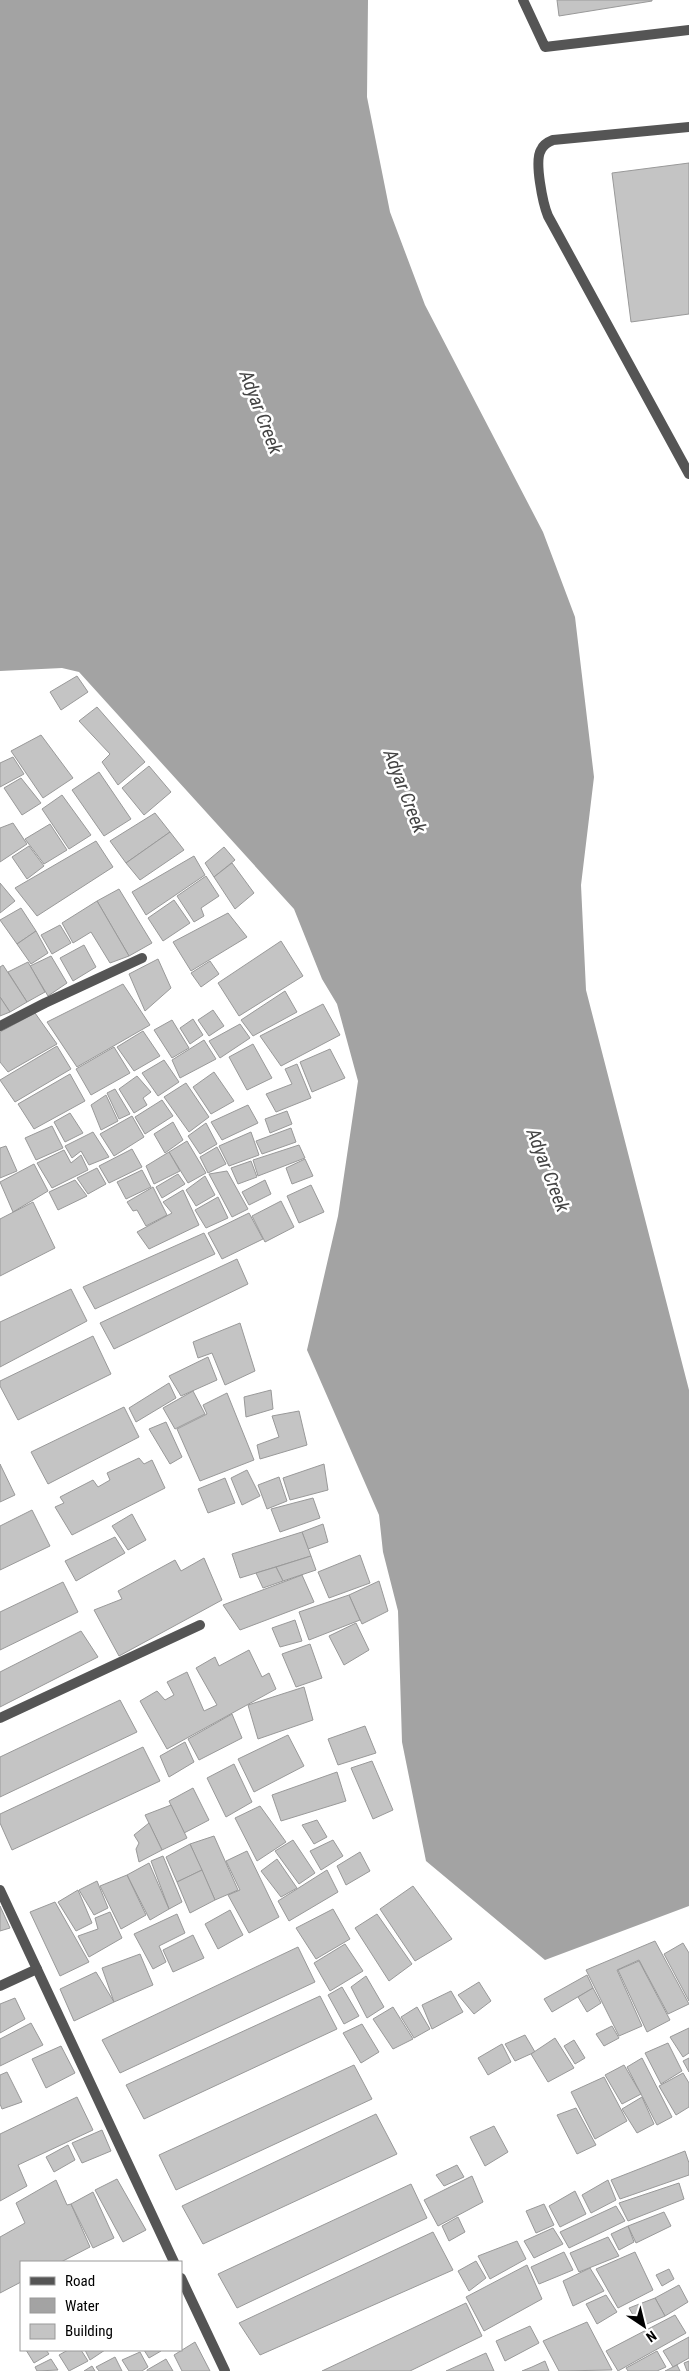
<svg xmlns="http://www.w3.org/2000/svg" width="689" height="2371" font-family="'Roboto Condensed',sans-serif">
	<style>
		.water { fill: #a3a3a3 }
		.building { fill: #c4c4c4; stroke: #999 }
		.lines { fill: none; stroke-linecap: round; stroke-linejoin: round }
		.lane { stroke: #555; stroke-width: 10 }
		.street { stroke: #555; stroke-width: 10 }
		.labels { text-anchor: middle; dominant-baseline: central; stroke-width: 5; stroke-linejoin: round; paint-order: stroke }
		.water-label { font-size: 19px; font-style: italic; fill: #444; stroke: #fff }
	</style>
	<rect width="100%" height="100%" fill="#fff"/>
	<polygon class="water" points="0,0 368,0 367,97 390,212 425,305 543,532 575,617 594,777 581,885 586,990 689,1390 689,1906 545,1960 426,1861 402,1742 398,1611 383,1552 379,1515 307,1350 338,1216 358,1081 337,1004 322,979 294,909 79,672 62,668 0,671"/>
	<g class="building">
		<polygon points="557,0 652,0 652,1 559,16"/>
		<polygon points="689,163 689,314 631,322 612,173"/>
		<polygon points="77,676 88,692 61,710 50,692"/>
		<polygon points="97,707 145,762 118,785 102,762 110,754 79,721"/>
		<polygon points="41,735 73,778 43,798 11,751"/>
		<polygon points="13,757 24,774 0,787 0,763"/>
		<polygon points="149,766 171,792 144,815 122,788"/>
		<polygon points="99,772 131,819 104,836 72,790"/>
		<polygon points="21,778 41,803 22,815 4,788"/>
		<polygon points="62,795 91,835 69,849 42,809"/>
		<polygon points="155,813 170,832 126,863 110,841"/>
		<polygon points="13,823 27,844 0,862 0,828"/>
		<polygon points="50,824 67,850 44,864 25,839"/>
		<polygon points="170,832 184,850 140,880 126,863"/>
		<polygon points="96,841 113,867 37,916 15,888"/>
		<polygon points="29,846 44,866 27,879 12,857"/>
		<polygon points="224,847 235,860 214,877 205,863"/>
		<polygon points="194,856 205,875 146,915 132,892"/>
		<polygon points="232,863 254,893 235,909 214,877"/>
		<polygon points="206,876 219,896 201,908 204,916 194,922 177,896"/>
		<polygon points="0,883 15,901 0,913"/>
		<polygon points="119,889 152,943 129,956 97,901"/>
		<polygon points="174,900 190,923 163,941 148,918"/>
		<polygon points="97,901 129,956 110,963 91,932 73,943 62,923"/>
		<polygon points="21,908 36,931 17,944 0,920"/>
		<polygon points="228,913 247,937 191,971 173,942"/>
		<polygon points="60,925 71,943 52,954 41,935"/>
		<polygon points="36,931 48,953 31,964 17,944"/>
		<polygon points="281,941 303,976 239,1016 218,983"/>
		<polygon points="84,945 96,967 73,981 60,958"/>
		<polygon points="51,956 67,983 48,996 30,966"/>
		<polygon points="158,959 171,988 145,1011 129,974"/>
		<polygon points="210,961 219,974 201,987 191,973"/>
		<polygon points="28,962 45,992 27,1002 8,972"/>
		<polygon points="3,965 27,1002 10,1012 0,997 0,967"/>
		<polygon points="123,984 150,1025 77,1067 47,1022"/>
		<polygon points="285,991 297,1012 253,1036 241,1020"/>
		<polygon points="0,997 10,1012 0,1016"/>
		<polygon points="323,1004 340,1035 281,1066 260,1036"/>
		<polygon points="213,1010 224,1026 209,1036 198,1020"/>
		<polygon points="35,1013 57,1044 8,1072 0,1062 0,1032"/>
		<polygon points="193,1019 203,1035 190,1044 180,1028"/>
		<polygon points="172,1020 189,1048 172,1058 154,1030"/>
		<polygon points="240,1024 250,1038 220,1058 209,1041"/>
		<polygon points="143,1031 160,1056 134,1071 117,1047"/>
		<polygon points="204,1040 216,1059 180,1078 172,1060"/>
		<polygon points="253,1044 272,1078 247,1090 229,1057"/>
		<polygon points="57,1046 71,1069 15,1102 0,1080"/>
		<polygon points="114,1047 130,1073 91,1095 76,1069"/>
		<polygon points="330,1049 345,1078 312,1092 300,1062"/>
		<polygon points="164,1060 179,1082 158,1096 142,1073"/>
		<polygon points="297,1064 311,1098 276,1112 266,1094 292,1084 285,1069"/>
		<polygon points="214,1072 234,1101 211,1114 193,1087"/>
		<polygon points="70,1074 85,1101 34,1129 18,1104"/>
		<polygon points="137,1076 151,1092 143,1098 147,1105 134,1113 119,1089"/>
		<polygon points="186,1083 209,1117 189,1132 164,1097"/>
		<polygon points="115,1089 130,1114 119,1119 107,1093"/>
		<polygon points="106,1095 118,1121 101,1130 91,1105"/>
		<polygon points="162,1100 173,1116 145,1134 135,1117"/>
		<polygon points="248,1105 258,1123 222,1140 211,1122"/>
		<polygon points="287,1111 292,1124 270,1133 265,1119"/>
		<polygon points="70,1113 83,1133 65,1142 54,1122"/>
		<polygon points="132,1116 144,1137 114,1156 100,1134"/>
		<polygon points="173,1122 183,1140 165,1153 154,1134"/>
		<polygon points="206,1123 217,1144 200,1154 188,1136"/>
		<polygon points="52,1126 63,1148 36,1160 25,1138"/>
		<polygon points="291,1128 296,1142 262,1154 256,1141"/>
		<polygon points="93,1132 109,1157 89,1165 81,1151 72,1158 65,1146"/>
		<polygon points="251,1132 259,1155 229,1166 219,1146"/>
		<polygon points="187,1141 206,1173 188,1183 169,1152"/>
		<polygon points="299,1145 305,1158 258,1176 253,1160"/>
		<polygon points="6,1146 17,1171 0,1178 0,1148"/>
		<polygon points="217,1147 226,1164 208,1173 200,1157"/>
		<polygon points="132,1149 142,1167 109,1183 99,1166"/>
		<polygon points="64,1150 71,1163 81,1155 88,1170 52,1188 37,1163"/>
		<polygon points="169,1152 180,1171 154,1184 146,1166"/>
		<polygon points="305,1159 313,1176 292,1184 286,1168"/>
		<polygon points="251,1161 257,1177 238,1184 231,1168"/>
		<polygon points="34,1164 48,1191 13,1212 0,1182"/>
		<polygon points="97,1168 106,1184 88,1194 77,1178"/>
		<polygon points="142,1170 151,1187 126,1199 117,1182"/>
		<polygon points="227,1171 248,1209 232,1217 209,1174"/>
		<polygon points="178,1174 185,1184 162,1198 156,1187"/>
		<polygon points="205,1176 215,1195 196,1206 186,1190"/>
		<polygon points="75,1180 87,1196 58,1210 49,1192"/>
		<polygon points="265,1180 271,1194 249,1205 242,1192"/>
		<polygon points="311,1185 324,1212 299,1223 287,1196"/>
		<polygon points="153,1187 167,1215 146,1226 137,1210 133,1211 127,1202"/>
		<polygon points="183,1190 199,1225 149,1249 137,1232 172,1213 163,1202"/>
		<polygon points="218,1197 228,1218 206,1228 195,1210"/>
		<polygon points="281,1201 294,1227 265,1242 252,1216"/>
		<polygon points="33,1202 55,1248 0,1276 0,1219"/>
		<polygon points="249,1213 263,1239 222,1259 208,1233"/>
		<polygon points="204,1233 215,1254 95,1309 83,1287"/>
		<polygon points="237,1259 248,1284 114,1349 100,1323"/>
		<polygon points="71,1289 87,1321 0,1367 0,1322"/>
		<polygon points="240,1323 255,1371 225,1385 212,1353 198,1358 193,1342"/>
		<polygon points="93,1336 111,1374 18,1420 0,1386 0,1381"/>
		<polygon points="208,1357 217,1380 181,1396 169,1376"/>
		<polygon points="169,1383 176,1398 136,1422 129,1408"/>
		<polygon points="271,1390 273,1409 246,1417 244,1397"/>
		<polygon points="193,1391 205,1414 175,1429 163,1408"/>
		<polygon points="227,1393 254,1460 200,1481 177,1429 207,1414 203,1405"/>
		<polygon points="124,1407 139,1437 48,1484 31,1452"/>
		<polygon points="299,1411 307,1445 260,1459 257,1445 279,1437 272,1416"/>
		<polygon points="166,1422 182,1457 170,1464 149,1429"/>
		<polygon points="139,1458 144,1464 152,1460 165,1488 72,1535 55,1507 64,1503 60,1497 93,1480 98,1487 110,1480 107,1473"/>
		<polygon points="0,1464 15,1495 0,1502"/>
		<polygon points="324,1464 328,1490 290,1500 283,1478"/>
		<polygon points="247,1470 260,1496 242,1505 231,1478"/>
		<polygon points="279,1477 287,1501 267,1509 258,1485"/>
		<polygon points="225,1478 235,1503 208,1513 198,1489"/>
		<polygon points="313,1498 320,1518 280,1532 271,1509"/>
		<polygon points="32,1510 50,1546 0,1570 0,1526"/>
		<polygon points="132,1514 146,1540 128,1550 112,1526"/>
		<polygon points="323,1524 328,1542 308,1549 302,1532"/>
		<polygon points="302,1532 311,1556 240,1578 232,1554"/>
		<polygon points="115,1537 125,1553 76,1581 65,1561"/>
		<polygon points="360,1555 370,1583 329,1598 318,1572"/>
		<polygon points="311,1556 316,1570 283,1581 276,1567"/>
		<polygon points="204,1558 222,1600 119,1656 94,1610 122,1599 118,1591 175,1560 181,1571"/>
		<polygon points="276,1567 283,1581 263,1588 256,1573"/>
		<polygon points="302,1575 314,1602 240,1630 223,1605"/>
		<polygon points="379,1581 388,1611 362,1624 349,1595"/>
		<polygon points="63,1582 78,1612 0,1650 0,1612"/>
		<polygon points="349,1595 360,1620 309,1640 299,1612"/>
		<polygon points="295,1620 302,1641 280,1647 272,1628"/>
		<polygon points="356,1623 369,1650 344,1665 329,1636"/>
		<polygon points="81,1631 98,1657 0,1707 0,1672"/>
		<polygon points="310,1644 322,1678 296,1687 282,1654"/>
		<polygon points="249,1650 262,1677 269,1673 276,1689 167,1749 140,1701 157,1691 165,1700 174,1695 167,1682 187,1672 204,1711 217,1705 196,1668 215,1657 219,1666"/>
		<polygon points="304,1687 313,1720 258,1739 248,1705"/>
		<polygon points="120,1700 137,1732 0,1797 0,1757"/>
		<polygon points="232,1714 242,1738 199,1760 188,1739"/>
		<polygon points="365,1726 376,1753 338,1765 328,1739"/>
		<polygon points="288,1735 304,1766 254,1792 238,1759"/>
		<polygon points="185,1742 194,1762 169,1777 160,1756"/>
		<polygon points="143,1747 160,1781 12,1850 0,1823 0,1814"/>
		<polygon points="372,1761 393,1810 373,1819 351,1768"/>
		<polygon points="234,1764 252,1802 226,1817 207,1778"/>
		<polygon points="337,1772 346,1801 281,1821 272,1795"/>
		<polygon points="193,1788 209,1820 184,1833 169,1801"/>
		<polygon points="171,1805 187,1838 162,1850 145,1815"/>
		<polygon points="260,1806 286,1842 257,1861 235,1818"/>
		<polygon points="317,1820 327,1837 314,1844 302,1825"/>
		<polygon points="149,1823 162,1850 139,1862 136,1849 139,1843 134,1835"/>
		<polygon points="214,1836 238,1890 215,1900 190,1844"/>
		<polygon points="293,1840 315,1873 299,1884 275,1851"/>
		<polygon points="333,1840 343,1856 321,1870 310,1851"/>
		<polygon points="190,1844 202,1870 177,1882 166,1857"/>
		<polygon points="247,1851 279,1917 249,1933 228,1895 240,1890 226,1861"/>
		<polygon points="360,1852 370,1871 346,1885 337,1866"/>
		<polygon points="163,1856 182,1902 169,1909 151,1861"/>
		<polygon points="277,1859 297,1888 281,1897 261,1871"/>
		<polygon points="149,1863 169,1909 150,1920 127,1875"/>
		<polygon points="202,1870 215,1900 190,1913 177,1882"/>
		<polygon points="327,1870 338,1892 289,1921 278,1901"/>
		<polygon points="127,1875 146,1915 121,1929 100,1886"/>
		<polygon points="97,1881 108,1908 94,1915 79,1890"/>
		<polygon points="413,1886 452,1939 415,1961 380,1909"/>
		<polygon points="78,1890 92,1923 76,1931 58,1902"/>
		<polygon points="55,1902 89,1962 60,1976 30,1912"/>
		<polygon points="0,1906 10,1928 0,1931"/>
		<polygon points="333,1909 350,1939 316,1959 296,1928"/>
		<polygon points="230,1910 243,1935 218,1949 205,1924"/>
		<polygon points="110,1912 122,1938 89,1957 78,1936 98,1929 95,1918"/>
		<polygon points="177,1914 185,1933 159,1946 166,1962 153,1969 134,1934"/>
		<polygon points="377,1914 412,1964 389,1981 355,1928"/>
		<polygon points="193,1935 204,1958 173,1972 163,1950"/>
		<polygon points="655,1941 689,2004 668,2014 639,1960 617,1970 642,2026 619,2036 586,1970"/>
		<polygon points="683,1943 689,1953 689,2001 664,1954"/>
		<polygon points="345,1944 363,1971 330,1991 314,1963"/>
		<polygon points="298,1947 315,1982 120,2073 102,2040"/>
		<polygon points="140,1954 153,1985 114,2002 102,1968"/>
		<polygon points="639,1961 670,2020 647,2032 618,1970"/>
		<polygon points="96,1972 114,2002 74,2021 60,1989"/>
		<polygon points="587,1975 593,1988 552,2012 544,1999"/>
		<polygon points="366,1976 384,2007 367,2018 351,1987"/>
		<polygon points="479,1982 491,2001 474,2014 458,1995"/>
		<polygon points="342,1987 359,2016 344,2024 328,1995"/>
		<polygon points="593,1988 601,2003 587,2012 578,1997"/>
		<polygon points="451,1991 463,2012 432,2029 422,2005"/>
		<polygon points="320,1996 337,2029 144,2119 126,2085"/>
		<polygon points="15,1998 25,2019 0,2033 0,2004"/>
		<polygon points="393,2007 413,2039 393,2049 373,2019"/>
		<polygon points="417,2007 430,2029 414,2038 401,2017"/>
		<polygon points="31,2023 43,2045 0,2066 0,2039"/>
		<polygon points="362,2024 379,2052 361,2063 343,2033"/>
		<polygon points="612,2026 619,2038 604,2046 596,2034"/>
		<polygon points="689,2028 689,2053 683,2057 670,2037"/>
		<polygon points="525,2035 535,2052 515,2061 505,2044"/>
		<polygon points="555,2038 574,2068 548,2082 531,2054"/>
		<polygon points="574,2040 585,2058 575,2064 564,2046"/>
		<polygon points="668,2043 682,2071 661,2084 645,2053"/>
		<polygon points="502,2044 511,2062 488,2075 478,2058"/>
		<polygon points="61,2046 75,2073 46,2088 32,2059"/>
		<polygon points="642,2058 672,2117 657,2125 627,2067"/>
		<polygon points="689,2058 689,2072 683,2061"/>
		<polygon points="354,2065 372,2099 176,2190 159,2155"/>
		<polygon points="624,2065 641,2094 622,2104 605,2075"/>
		<polygon points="7,2072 22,2102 2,2109 0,2104 0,2075"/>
		<polygon points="683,2073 689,2083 689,2107 676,2115 659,2086"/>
		<polygon points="604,2077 627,2121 595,2139 571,2092"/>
		<polygon points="77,2097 93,2130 18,2165 27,2186 0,2201 0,2134"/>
		<polygon points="642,2097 654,2124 637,2133 622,2109"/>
		<polygon points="576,2108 596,2145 577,2154 557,2115"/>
		<polygon points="376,2114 397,2154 203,2244 182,2206"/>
		<polygon points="494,2126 508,2152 485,2166 470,2137"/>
		<polygon points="102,2130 111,2151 82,2163 72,2143"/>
		<polygon points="68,2145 75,2160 54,2172 46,2157"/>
		<polygon points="685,2151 689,2163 689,2175 620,2199 611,2180"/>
		<polygon points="457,2165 464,2177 444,2186 436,2175"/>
		<polygon points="472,2176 483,2202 438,2226 424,2200"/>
		<polygon points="117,2179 146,2230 123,2242 95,2190"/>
		<polygon points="56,2180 67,2205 71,2204 90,2247 61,2262 21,2262 21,2282 0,2293 0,2237 25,2223 16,2203"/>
		<polygon points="608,2180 616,2200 591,2213 582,2195"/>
		<polygon points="679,2183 684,2199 628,2221 619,2203"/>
		<polygon points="411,2184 427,2218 237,2308 218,2274"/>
		<polygon points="575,2191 586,2214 560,2227 549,2206"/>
		<polygon points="93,2192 114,2238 93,2248 71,2204"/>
		<polygon points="544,2204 554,2225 536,2233 526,2211"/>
		<polygon points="616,2206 625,2221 569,2248 560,2232"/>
		<polygon points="664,2212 671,2226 636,2243 628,2226"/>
		<polygon points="458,2217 465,2232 449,2241 442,2226"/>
		<polygon points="628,2226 634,2242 619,2250 611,2234"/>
		<polygon points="553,2228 563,2244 534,2258 524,2241"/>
		<polygon points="433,2232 453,2270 260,2355 239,2323"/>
		<polygon points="608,2237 619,2256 579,2272 570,2253"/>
		<polygon points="517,2241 526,2259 490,2279 478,2256"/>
		<polygon points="564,2252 573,2270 539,2284 531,2267"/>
		<polygon points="635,2252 653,2290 618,2308 596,2269"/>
		<polygon points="476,2261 486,2278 469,2291 458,2271"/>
		<polygon points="527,2265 542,2299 484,2331 466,2297"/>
		<polygon points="590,2268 604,2291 573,2306 563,2281"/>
		<polygon points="669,2269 674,2279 662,2286 656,2275"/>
		<polygon points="679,2285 688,2302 665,2316 655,2298"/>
		<polygon points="606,2295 617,2312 597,2324 586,2304"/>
		<polygon points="655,2298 665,2316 640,2327 629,2308"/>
		<polygon points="466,2303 482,2336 410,2371 322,2371"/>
		<polygon points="675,2315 686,2333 618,2371 606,2351"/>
		<polygon points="587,2322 612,2370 559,2371 543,2341"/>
		<polygon points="530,2326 539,2343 505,2361 496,2341"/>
		<polygon points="689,2337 689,2358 673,2367 663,2351"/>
		<polygon points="195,2342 210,2371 182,2371 174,2355"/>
		<polygon points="26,2350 46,2350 49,2354 34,2363"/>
		<polygon points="68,2350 81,2350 88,2361 69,2371 59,2355"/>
		<polygon points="85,2350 105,2350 90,2360"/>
		<polygon points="144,2350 161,2350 161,2351 149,2358"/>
		<polygon points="657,2351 666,2367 657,2371 628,2371 626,2368"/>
		<polygon points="140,2352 148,2367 142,2371 129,2371 122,2360"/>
		<polygon points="486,2353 494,2371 446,2371"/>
		<polygon points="115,2357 122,2371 99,2371 96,2367"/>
		<polygon points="51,2359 58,2370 37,2371 35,2367"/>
		<polygon points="166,2359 173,2371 147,2371 147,2370"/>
		<polygon points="545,2361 549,2371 522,2371 532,2367"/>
		<polygon points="689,2361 689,2371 687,2371 684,2363"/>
		<polygon points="677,2365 680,2371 665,2371"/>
		<polygon points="92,2366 95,2371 84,2371"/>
	</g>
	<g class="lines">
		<polyline class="lane" points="523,0 545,47 689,30"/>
		<g class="street">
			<path d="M 689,127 L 553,140 C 548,142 543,145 541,150 C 534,161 543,204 548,216 L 689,474"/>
			<polyline points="0,1026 45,1003 142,958"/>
			<polyline points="0,1718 200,1625"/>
			<polyline points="0,1890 174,2262"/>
			<polyline points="0,1986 37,1969"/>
			<polyline points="181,2278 225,2371"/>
		</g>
	</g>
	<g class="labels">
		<g class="water-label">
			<text transform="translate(261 412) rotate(69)">Adyar Creek</text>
			<text transform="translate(405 791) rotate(69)">Adyar Creek</text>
			<text transform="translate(548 1170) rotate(69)">Adyar Creek</text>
		</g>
	</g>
	<rect x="20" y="2261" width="162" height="90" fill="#ffffff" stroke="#999999"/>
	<rect x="30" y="2277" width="25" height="8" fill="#555555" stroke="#999999"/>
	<text x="65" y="2286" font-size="15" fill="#000000">Road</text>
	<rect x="30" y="2298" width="25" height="15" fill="#a3a3a3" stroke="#999999"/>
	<text x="65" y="2311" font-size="15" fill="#000000">Water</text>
	<rect x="30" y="2324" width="25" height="15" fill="#c4c4c4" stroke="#999999"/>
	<text x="65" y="2336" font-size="15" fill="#000000">Building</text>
	<g transform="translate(644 2326) rotate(145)" stroke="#ffffff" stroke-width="4" paint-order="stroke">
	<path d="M0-4L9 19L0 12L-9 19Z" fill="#000000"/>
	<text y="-8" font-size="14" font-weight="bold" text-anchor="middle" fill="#000000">N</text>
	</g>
</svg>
